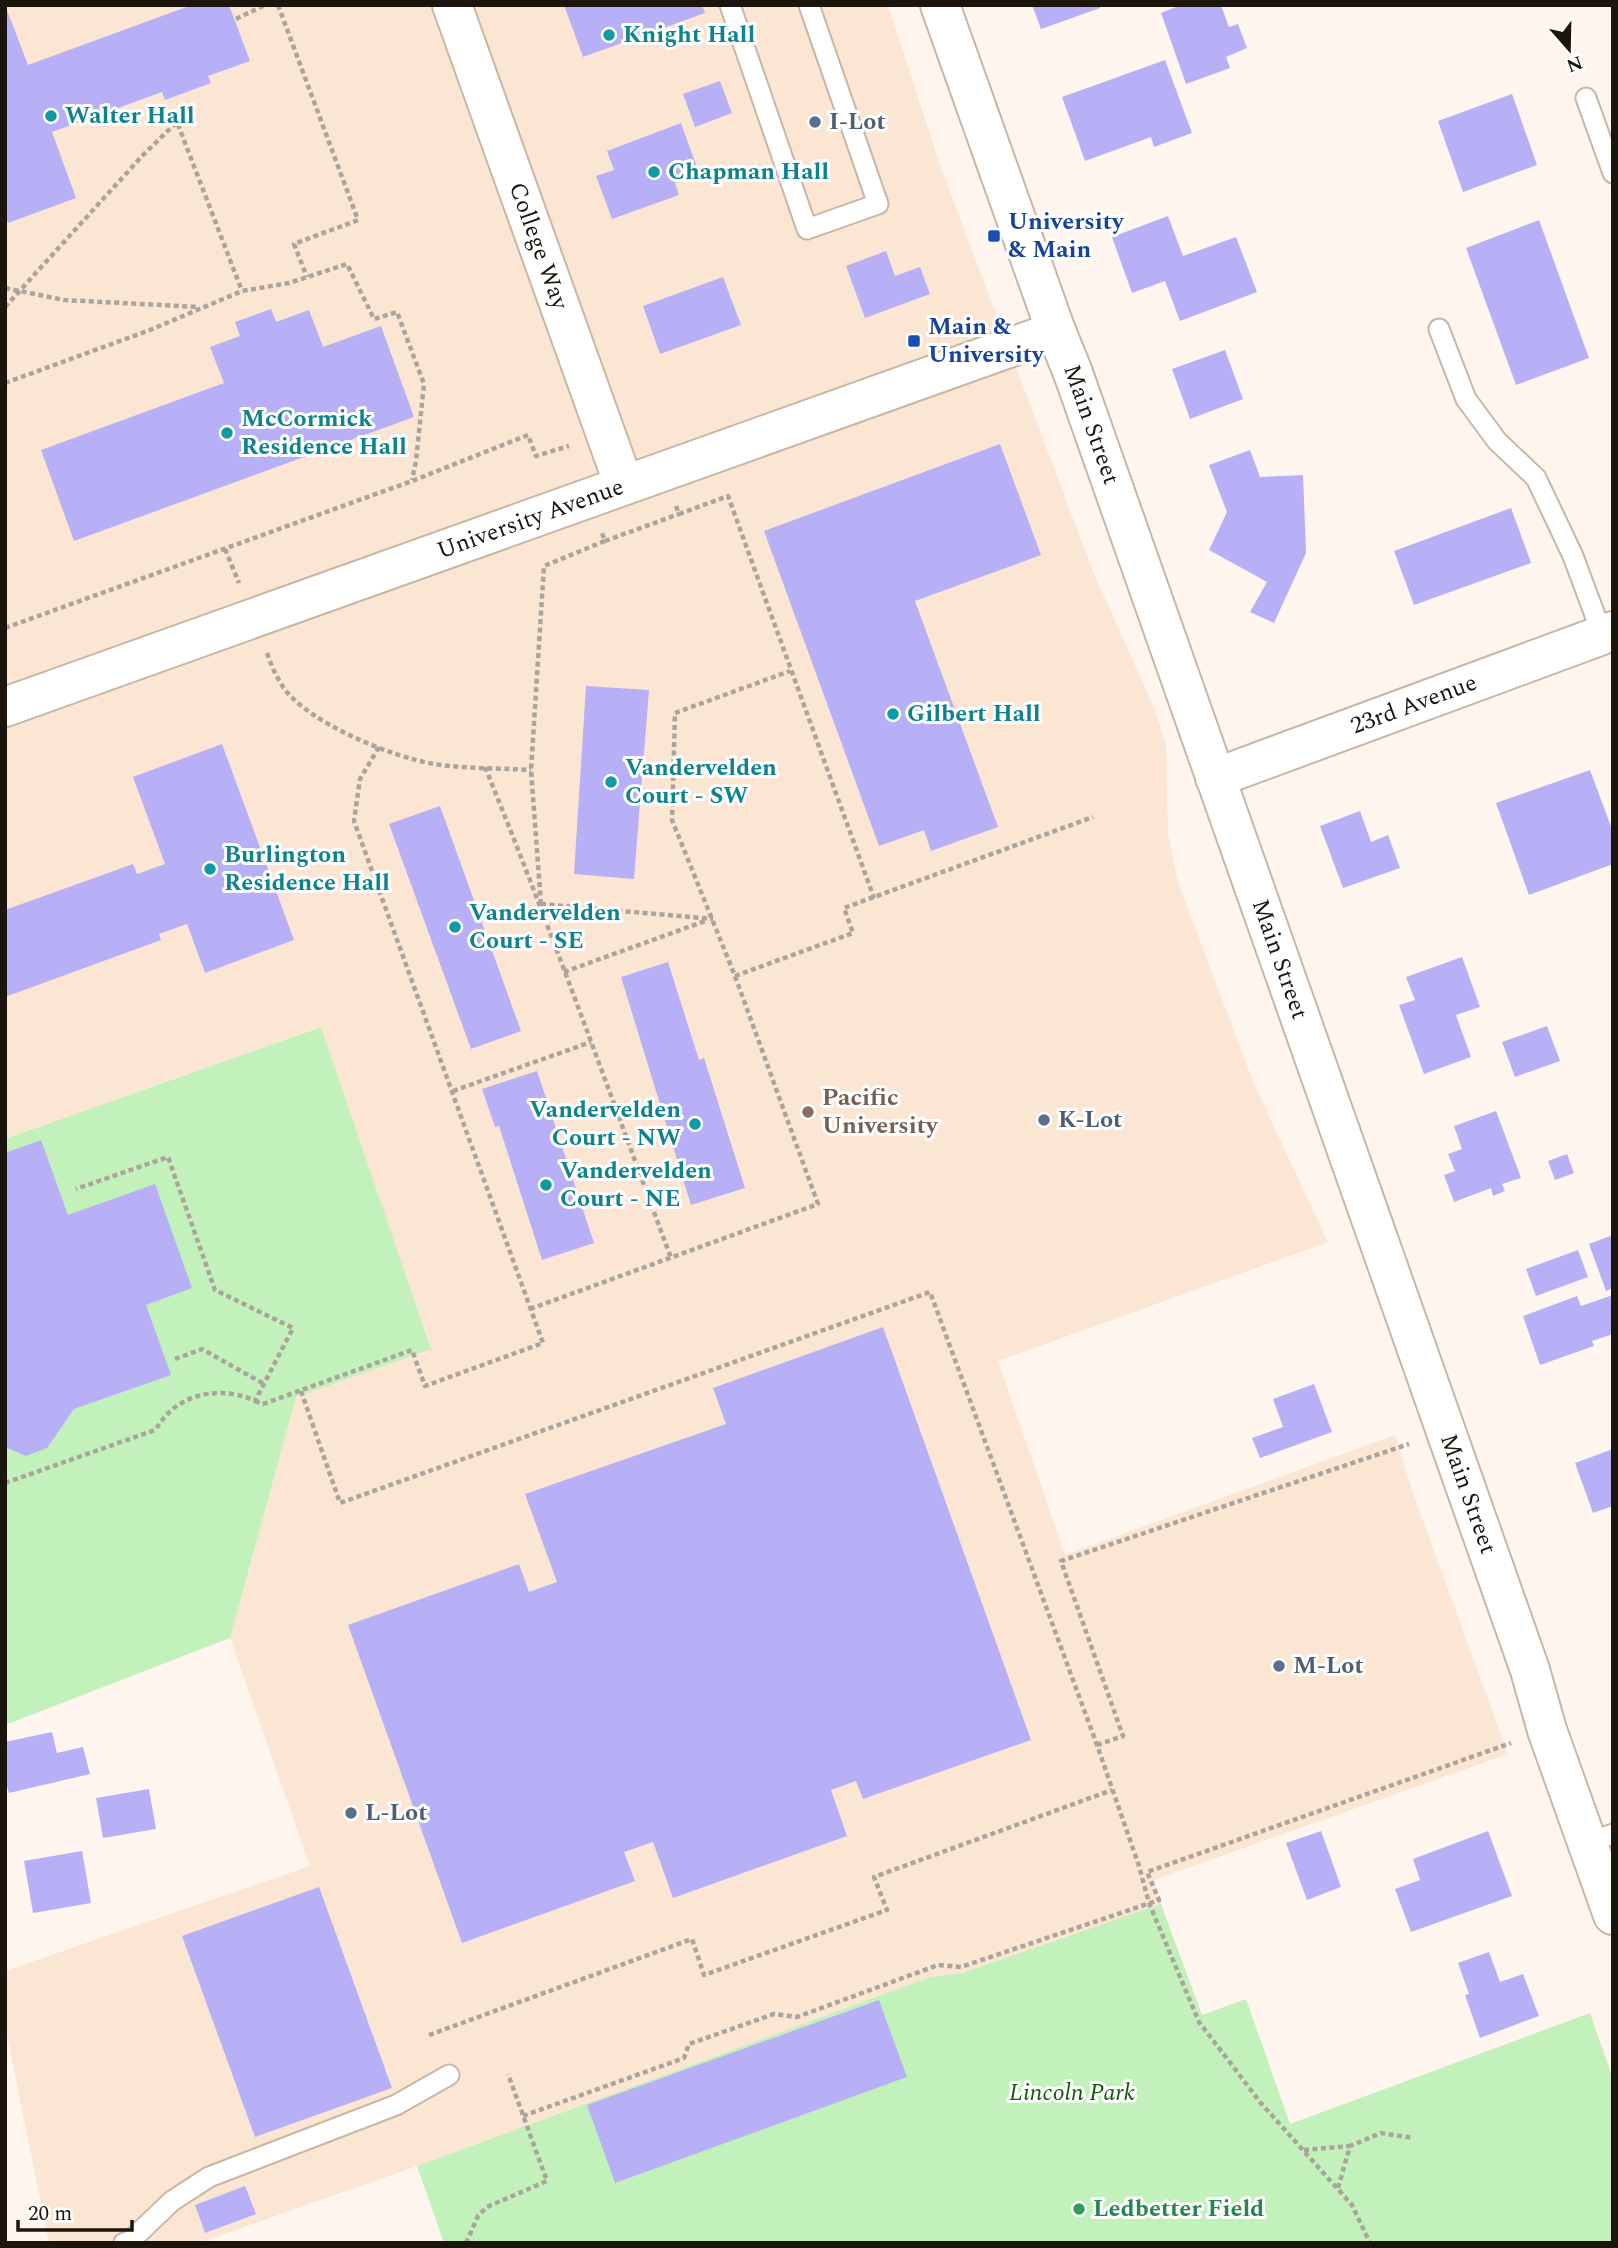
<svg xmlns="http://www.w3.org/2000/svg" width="1618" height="2248" font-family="Spectral,serif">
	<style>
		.built { fill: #fbe6d3 }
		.green { fill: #c3f1bc }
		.building { fill: #b8b0f7 }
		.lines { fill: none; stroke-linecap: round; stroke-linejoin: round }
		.service-casing { stroke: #c9b6a4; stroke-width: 23 }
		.minor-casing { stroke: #c9b6a4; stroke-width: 42 }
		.tertiary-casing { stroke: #c9b6a4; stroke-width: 42 }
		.path { stroke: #aba49c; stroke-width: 4.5; stroke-dasharray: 5 3.5; stroke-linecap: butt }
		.service { stroke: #fff; stroke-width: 19 }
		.minor { stroke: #fff; stroke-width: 38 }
		.tertiary { stroke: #fff; stroke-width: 38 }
		.culture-dot { fill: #0f9aa8; stroke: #fff; stroke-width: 2.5 }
		.service-dot { fill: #5c6f8a; stroke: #fff; stroke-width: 2.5 }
		.transit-dot { fill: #1a4fb4; stroke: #fff; stroke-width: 2.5 }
		.education-dot { fill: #8d6e63; stroke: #fff; stroke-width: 2.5 }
		.leisure-dot { fill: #2e9e5b; stroke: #fff; stroke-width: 2.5 }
		.labels { text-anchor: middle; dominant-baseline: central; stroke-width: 6; stroke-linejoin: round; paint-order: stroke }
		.culture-label { font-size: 24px; font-weight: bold; fill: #0d838f; stroke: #fff; text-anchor: start }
		.service-label { font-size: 24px; font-weight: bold; fill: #4e5e75; stroke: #fff; text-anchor: start }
		.transit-label { font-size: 24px; font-weight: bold; fill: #164399; stroke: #fff; text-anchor: start }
		.street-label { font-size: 24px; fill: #1b150e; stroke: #fff }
		.education-label { font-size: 24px; font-weight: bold; fill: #785e54; stroke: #fff; text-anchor: start }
		.park-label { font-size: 24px; font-style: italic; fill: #14580a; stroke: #fff }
		.leisure-label { font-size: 24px; font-weight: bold; fill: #27864d; stroke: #fff; text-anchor: start }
	</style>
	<rect width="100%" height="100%" fill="#fef6ee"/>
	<polygon class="built" points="5,5 888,5 940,165 1092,569 1154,708 1166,744 1168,834 1178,882 1254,1084 1328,1242 998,1361 1065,1555 1395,1435 1415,1499 1508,1754 1154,1880 1161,1904 962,1973 930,1977 417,2166 199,2243 49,2243 5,2026 5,1971 310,1866 230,1638 296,1396 431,1348 320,1027 5,1139"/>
	<g class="green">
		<polygon points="321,1027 431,1349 296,1397 230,1638 5,1725 5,1139"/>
		<polygon points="1161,1904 1202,2015 1246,1999 1290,2124 1590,2013 1613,2079 1613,2243 444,2243 417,2166 930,1977 962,1973"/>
	</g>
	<g class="building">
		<polygon points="5,5 28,65 192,5 229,5 250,61 208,76 211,83 165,100 162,92 52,132 76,198 8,223 5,214"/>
		<polygon points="564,5 702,5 705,13 583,57"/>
		<polygon points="1032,5 1100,5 1100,8 1041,29"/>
		<polygon points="1181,5 1221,5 1229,27 1238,24 1247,48 1226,57 1230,68 1186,84 1161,13"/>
		<polygon points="1165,60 1192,133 1154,147 1151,137 1085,161 1062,97"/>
		<polygon points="720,81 732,113 695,127 683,94"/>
		<polygon points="1512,94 1537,165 1463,192 1438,121"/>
		<polygon points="681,123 699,173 675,183 679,195 612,219 596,176 614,170 607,151"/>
		<polygon points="1168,216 1183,256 1236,237 1257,292 1180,321 1165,281 1132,293 1112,237"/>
		<polygon points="1539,220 1589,358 1516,385 1466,248"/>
		<polygon points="886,251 895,276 920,267 930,294 865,318 846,266"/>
		<polygon points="723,277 741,325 660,354 643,306"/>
		<polygon points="271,309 276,322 309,310 323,347 381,326 414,417 74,541 41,450 224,383 210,347 240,336 235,322"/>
		<polygon points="1225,350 1243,399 1190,419 1172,369"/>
		<polygon points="1000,444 1041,555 915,601 998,827 931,851 924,830 879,846 764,531"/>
		<polygon points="1250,450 1260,477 1303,475 1306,553 1274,623 1250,612 1267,582 1209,550 1227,512 1209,465"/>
		<polygon points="1511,508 1531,563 1414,605 1394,551"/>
		<polygon points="586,686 649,690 634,879 574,874"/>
		<polygon points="222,744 294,940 205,973 187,924 159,934 161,940 5,997 5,910 133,864 137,874 165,864 133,777"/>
		<polygon points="1590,770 1613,832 1613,864 1529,895 1496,803"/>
		<polygon points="440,806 521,1031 471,1049 389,824"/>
		<polygon points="1360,811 1371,842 1388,835 1400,868 1343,888 1320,826"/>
		<polygon points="1462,957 1480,1007 1456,1015 1471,1057 1424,1074 1399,1005 1415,1000 1406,977"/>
		<polygon points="668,962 699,1060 704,1058 745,1188 691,1205 621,977"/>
		<polygon points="1547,1026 1560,1061 1515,1077 1502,1042"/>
		<polygon points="537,1071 594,1243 542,1260 499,1126 495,1127 482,1089"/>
		<polygon points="1496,1111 1521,1178 1502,1184 1505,1191 1493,1196 1491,1188 1454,1202 1444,1175 1455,1171 1448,1154 1462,1149 1454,1126"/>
		<polygon points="41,1140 68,1215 155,1184 192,1288 146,1305 171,1375 74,1409 47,1448 26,1456 5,1447 5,1153"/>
		<polygon points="1567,1154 1574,1173 1555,1180 1548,1161"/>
		<polygon points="1613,1235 1613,1288 1606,1291 1589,1244"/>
		<polygon points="1578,1250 1588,1277 1536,1296 1526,1269"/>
		<polygon points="1613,1295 1613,1334 1592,1341 1594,1346 1540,1365 1523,1316 1577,1296 1581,1306"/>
		<polygon points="883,1327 1031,1740 863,1799 856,1781 831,1790 847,1836 673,1898 653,1842 624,1852 635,1881 462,1943 348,1625 519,1564 529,1592 557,1582 525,1494 726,1424 713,1388"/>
		<polygon points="1314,1384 1332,1432 1260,1458 1252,1438 1283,1427 1273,1399"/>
		<polygon points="1613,1449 1613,1506 1593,1513 1575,1463"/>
		<polygon points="52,1732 57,1753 83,1747 90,1774 9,1793 5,1779 5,1742"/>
		<polygon points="149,1789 156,1829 103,1838 96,1798"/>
		<polygon points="1321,1831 1341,1887 1307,1900 1286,1843"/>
		<polygon points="1488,1831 1512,1896 1411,1932 1395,1889 1420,1880 1413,1859"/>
		<polygon points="82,1851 91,1903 33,1913 24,1861"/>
		<polygon points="319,1887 392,2088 255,2137 182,1936"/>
		<polygon points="1489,1952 1500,1982 1523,1974 1539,2016 1480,2038 1465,1995 1469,1994 1458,1963"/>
		<polygon points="879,2000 907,2077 615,2183 587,2105"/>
		<polygon points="245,2186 256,2214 205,2233 195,2205"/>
	</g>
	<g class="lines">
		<defs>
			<g id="service">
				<polyline points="730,5 807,229 878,204 809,5"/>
				<polyline points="1586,98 1613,173"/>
				<polyline points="1439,329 1466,399 1497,441 1536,478 1573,556 1602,634"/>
				<polyline points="1587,1843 1613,1834"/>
				<polyline points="124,2243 130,2241 172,2201 209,2177 396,2105 449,2075"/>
			</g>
			<g id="minor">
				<path id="s1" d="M 452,5 L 624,485"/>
				<path id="s2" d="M 1056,331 L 1073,373 L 1530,1670 L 1547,1730 L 1613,1915"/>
				<path id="s3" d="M 1215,778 L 1613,631"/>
			</g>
			<g id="tertiary">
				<path id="s4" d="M 5,707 L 1056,331 L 940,5"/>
			</g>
		</defs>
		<use href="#service" class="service-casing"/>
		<use href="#minor" class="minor-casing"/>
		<use href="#tertiary" class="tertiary-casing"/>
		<g class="path">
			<polyline points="278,5 358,220 294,244 307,277"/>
			<polyline points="236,19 265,5"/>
			<polyline points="5,288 64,300 199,307"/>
			<polyline points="5,307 143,155 177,122 242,291"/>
			<polyline points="5,383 150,330 242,291 289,283 347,264 374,319 397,312 424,384 416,461 412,480"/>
			<polyline points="676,506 679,514 728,496 874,898"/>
			<polyline points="605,541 679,514"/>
			<polyline points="225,549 239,583"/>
			<polyline points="5,628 412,481 528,435 536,456 569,446"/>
			<path d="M 267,653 C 271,665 276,676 283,687 C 308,723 392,757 434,764 C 466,769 499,768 531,770"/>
			<path d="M 485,767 C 551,929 610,1094 671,1258"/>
			<polyline points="541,904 531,770 544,566 605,541 602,533"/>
			<polyline points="541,904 713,919"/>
			<polyline points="564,972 708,920"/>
			<polyline points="735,976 853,933 844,908 1093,817"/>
			<polyline points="453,1091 591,1042"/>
			<polyline points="530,1309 818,1204 735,976 672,820 675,713 790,671"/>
			<polyline points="175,1359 202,1349 264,1384"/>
			<polyline points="301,1391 340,1503 930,1292 1097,1745 1139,1866 1149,1903 1199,2022 1260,2102 1352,2205 1370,2243"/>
			<polyline points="255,1401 263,1404 412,1350 425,1386 543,1343 354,821 360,779 379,747"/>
			<path d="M 5,1483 L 155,1430 C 161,1422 166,1414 174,1408 C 197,1390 230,1389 255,1401 L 293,1328 L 215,1290 L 168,1157 L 76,1189"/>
			<polyline points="1097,1745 1123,1736 1061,1561 1409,1444"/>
			<polyline points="429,2035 692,1939 704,1975 887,1910 874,1877 1112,1790"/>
			<polyline points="523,2116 684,2058 689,2044 774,2014 797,2017 938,1965 961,1967 1159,1900 1147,1872 1511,1743"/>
			<polyline points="1304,2150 1350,2146"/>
			<polyline points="1338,2188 1350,2146 1381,2133 1414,2138"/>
			<polyline points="466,2243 478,2216 487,2207 547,2181 508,2074"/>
		</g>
		<use href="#service" class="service"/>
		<use href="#minor" class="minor"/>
		<use href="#tertiary" class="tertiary"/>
	</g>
	<g class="culture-dot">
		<circle cx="609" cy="35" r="7"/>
		<circle cx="51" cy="116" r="7"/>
		<circle cx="654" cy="172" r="7"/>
		<circle cx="227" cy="433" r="7"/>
		<circle cx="893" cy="714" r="7"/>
		<circle cx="611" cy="782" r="7"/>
		<circle cx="210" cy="869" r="7"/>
		<circle cx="455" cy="927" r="7"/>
		<circle cx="695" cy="1124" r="7"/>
		<circle cx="546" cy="1185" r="7"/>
	</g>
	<g class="service-dot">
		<circle cx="815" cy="122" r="7"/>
		<circle cx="1044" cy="1120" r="7"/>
		<circle cx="1279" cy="1666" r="7"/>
		<circle cx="351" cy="1813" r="7"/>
	</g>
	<g class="transit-dot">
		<rect x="987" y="229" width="14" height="14" rx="3.5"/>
		<rect x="907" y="334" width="14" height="14" rx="3.5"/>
	</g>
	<circle class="education-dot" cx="808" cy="1112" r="7"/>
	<circle class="leisure-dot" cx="1079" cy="2209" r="7"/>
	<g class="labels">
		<g class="culture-label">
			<text x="623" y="35">Knight Hall</text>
			<text x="65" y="116">Walter Hall</text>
			<text x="668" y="172">Chapman Hall</text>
			<text x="241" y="419">McCormick<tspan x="241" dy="28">Residence Hall</tspan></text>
			<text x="907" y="714">Gilbert Hall</text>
			<text x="625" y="768">Vandervelden<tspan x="625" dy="28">Court - SW</tspan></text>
			<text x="224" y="855">Burlington<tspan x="224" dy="28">Residence Hall</tspan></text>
			<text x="469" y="913">Vandervelden<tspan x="469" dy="28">Court - SE</tspan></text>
			<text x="681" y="1110" text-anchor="end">Vandervelden<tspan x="681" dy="28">Court - NW</tspan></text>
			<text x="560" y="1171">Vandervelden<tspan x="560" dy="28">Court - NE</tspan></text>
		</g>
		<g class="service-label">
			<text x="829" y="122">I-Lot</text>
			<text x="1058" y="1120">K-Lot</text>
			<text x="1293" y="1666">M-Lot</text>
			<text x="365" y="1813">L-Lot</text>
		</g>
		<g class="transit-label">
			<text x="1008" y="222">University<tspan x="1008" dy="28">&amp; Main</tspan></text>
			<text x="928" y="327">Main &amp;<tspan x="928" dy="28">University</tspan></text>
		</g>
		<g class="street-label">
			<text stroke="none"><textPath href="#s1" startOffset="256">College Way</textPath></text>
			<text stroke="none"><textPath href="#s2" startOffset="100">Main Street</textPath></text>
			<text stroke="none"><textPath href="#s4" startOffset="558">University Avenue</textPath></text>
			<text stroke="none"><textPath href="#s3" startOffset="212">23rd Avenue</textPath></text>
			<text stroke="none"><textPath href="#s2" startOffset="667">Main Street</textPath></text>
			<text stroke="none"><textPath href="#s2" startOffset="1234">Main Street</textPath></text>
		</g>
		<g class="education-label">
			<text x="822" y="1098">Pacific<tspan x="822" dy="28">University</tspan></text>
		</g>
		<g class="park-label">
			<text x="1072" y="2093">Lincoln Park</text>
		</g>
		<g class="leisure-label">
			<text x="1093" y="2209">Ledbetter Field</text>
		</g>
	</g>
	<rect width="1618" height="2248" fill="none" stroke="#1b150e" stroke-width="14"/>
	<g transform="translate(1569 49) rotate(160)" stroke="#ffffff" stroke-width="5" paint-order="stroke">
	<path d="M0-5L12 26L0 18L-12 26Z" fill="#1b150e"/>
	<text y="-10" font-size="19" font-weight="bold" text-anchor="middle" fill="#1b150e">N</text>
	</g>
	<path d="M18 2220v10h114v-10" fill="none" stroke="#1b150e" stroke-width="3.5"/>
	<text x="28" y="2220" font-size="21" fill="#1b150e" stroke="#ffffff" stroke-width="5" paint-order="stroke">20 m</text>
</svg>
